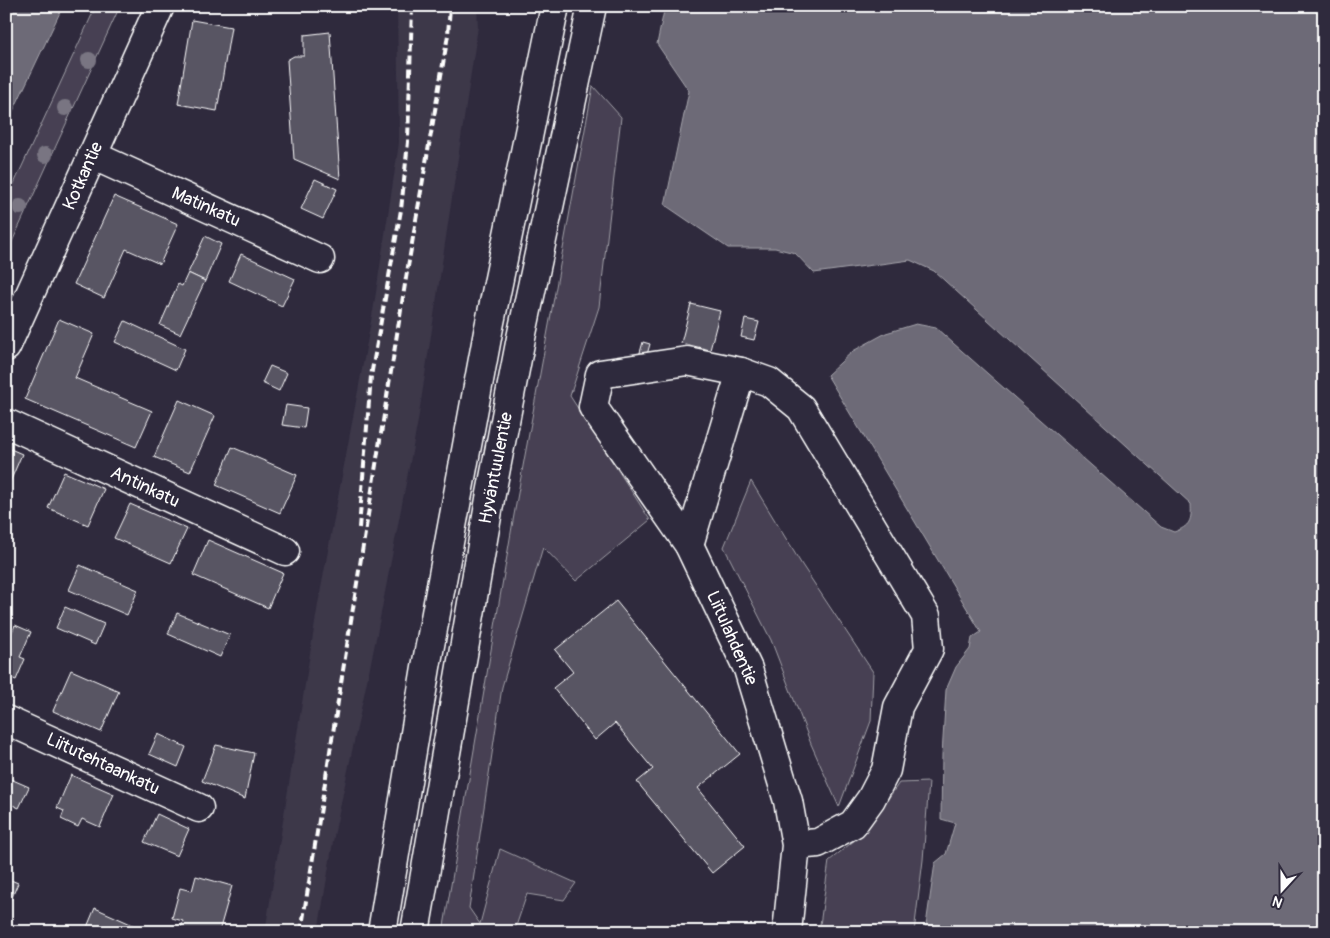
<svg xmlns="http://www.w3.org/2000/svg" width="1330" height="938" font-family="Pangolin,sans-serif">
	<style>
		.built { fill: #3c3749 }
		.green { fill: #464152; stroke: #a2a0a8 }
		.water { fill: #6d6a77; stroke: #a7a6ad }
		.building { fill: #595564; stroke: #fff }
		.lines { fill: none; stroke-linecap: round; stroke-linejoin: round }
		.minor-casing { stroke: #fff; stroke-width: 31 }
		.highway-casing { stroke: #fff; stroke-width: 31 }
		.minor { stroke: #2f2a3d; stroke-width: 28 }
		.highway { stroke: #2f2a3d; stroke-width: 28 }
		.rail { stroke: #fff; stroke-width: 4; stroke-dasharray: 8 4; stroke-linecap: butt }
		.tree { fill: #797582 }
		.labels { text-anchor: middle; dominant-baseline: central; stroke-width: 4.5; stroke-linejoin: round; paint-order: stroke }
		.street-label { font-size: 18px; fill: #fff; stroke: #2f2a3d }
	</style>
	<rect width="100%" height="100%" fill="#2f2a3d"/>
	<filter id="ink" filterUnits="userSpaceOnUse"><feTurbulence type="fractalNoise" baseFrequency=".02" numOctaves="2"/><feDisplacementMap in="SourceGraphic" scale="10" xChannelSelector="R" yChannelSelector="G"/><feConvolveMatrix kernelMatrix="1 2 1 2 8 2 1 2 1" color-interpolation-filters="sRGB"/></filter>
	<g filter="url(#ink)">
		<polygon class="built" points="397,6 477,6 478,27 418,421 377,634 334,836 318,932 265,932 318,604 374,305 399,143"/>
		<g class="green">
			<polygon points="96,6 120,6 6,255 6,201"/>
			<polygon points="593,86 621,117 599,307 570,396 650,520 576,581 543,547 502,687 469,908 480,924 500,849 576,883 564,900 527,894 514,932 443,932 514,515"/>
			<polygon points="751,481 802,565 873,672 871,721 839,807 811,744 771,640 724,547"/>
			<polygon points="929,782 923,860 914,932 819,932 829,861 866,831 899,783"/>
		</g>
		<g class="water">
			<polygon points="6,6 63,6 6,126"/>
			<path d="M 665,6 L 1324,6 L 1324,932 L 925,932 L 935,863 L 946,854 L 955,823 L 941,819 L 942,755 L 946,690 L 956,667 L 970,649 L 972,638 L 981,632 L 827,375 L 853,351 L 886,333 L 916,324 L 936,328 L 1161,527 L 1174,532 C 1190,526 1192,521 1191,504 L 934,271 L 910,260 L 814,273 L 795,253 L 775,248 L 728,248 L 665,205 L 689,91 L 657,44 Z"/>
		</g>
		<g class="building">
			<polygon points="192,20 231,27 217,111 178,104"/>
			<polygon points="330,32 340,179 294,159 287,60 294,56 304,56 304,35"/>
			<polygon points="315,179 337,189 323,219 301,209"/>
			<polygon points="114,196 178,224 160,264 126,249 104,298 74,284"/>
			<polygon points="205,236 221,244 205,281 188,273"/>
			<polygon points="241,254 295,279 282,306 229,281"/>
			<polygon points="188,273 205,281 180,334 160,325 178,284 182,286"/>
			<polygon points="691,304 720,311 710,350 681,343"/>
			<polygon points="59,319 94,334 75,378 152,411 136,447 25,399"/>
			<polygon points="745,319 759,322 754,340 741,337"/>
			<polygon points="125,321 185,349 176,370 115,342"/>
			<polygon points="643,342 650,344 646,358 639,356"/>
			<polygon points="270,366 287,373 279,391 262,383"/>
			<polygon points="179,400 215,416 190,472 154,457"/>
			<polygon points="286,405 307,408 304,428 282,425"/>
			<polygon points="6,447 22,454 10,482 6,480"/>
			<polygon points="232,447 297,475 280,513 216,485"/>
			<polygon points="64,472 104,489 88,525 48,508"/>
			<polygon points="130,504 187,529 171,563 114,538"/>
			<polygon points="208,540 283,573 268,608 193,575"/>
			<polygon points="80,565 138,590 127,615 69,590"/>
			<polygon points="616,601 740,754 698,788 745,846 712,873 637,782 653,769 615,723 595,740 553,688 573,672 555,650"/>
			<polygon points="65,607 104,624 95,645 56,628"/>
			<polygon points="177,613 230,635 220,657 168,634"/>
			<polygon points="15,625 31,632 20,657 25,659 16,680 6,676 6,646"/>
			<polygon points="71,670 119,691 101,732 53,711"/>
			<polygon points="158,734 186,747 178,767 149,754"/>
			<polygon points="216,745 254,753 245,799 202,781"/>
			<polygon points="71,775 114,794 100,827 82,819 78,827 61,819 64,811 57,808"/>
			<polygon points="6,777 29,787 19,808 6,802"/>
			<polygon points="157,814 189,829 177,856 144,842"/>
			<polygon points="196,876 232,886 219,932 180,932 183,921 172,918 180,888 192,891"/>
			<polygon points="6,878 18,883 7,909 6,909"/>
			<polygon points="95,908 133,925 130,932 85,932"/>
		</g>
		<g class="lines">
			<defs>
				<g id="minor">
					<polyline points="92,155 320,259"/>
					<polyline points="6,347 160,6"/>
					<polyline points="6,423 285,551"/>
					<polyline points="689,545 741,372"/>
					<polyline points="6,720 199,808"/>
					<polyline points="787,932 796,845 788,801 748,669 689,545 593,407 600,374 687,361 741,372 769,382 801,408 926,616 929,649 898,707 886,770 871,799 853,824 818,843 796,845"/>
				</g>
				<g id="highway">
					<polyline points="382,932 426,667 488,332 555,6"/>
					<polyline points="415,932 490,499 521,338 592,6"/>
				</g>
			</defs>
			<use href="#minor" class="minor-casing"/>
			<use href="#highway" class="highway-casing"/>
			<use href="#minor" class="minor"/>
			<use href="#highway" class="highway"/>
			<g class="rail">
				<polyline points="359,528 371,376 401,210 408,142 412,6"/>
				<polyline points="301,932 406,278 448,35 450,6"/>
			</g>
		</g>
		<g class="tree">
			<circle cx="89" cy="60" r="8"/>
			<circle cx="65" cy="108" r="8"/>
			<circle cx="45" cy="155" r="8"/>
			<circle cx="20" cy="207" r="8"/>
		</g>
	</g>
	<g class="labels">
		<g class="street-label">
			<text transform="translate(83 176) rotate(-66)">Kotkantie</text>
			<text transform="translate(206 207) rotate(24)">Matinkatu</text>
			<text transform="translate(496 468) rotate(-79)">Hyväntuulentie</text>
			<text transform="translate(145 487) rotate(25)">Antinkatu</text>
			<text transform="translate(732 638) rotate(66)">Liitulahdentie</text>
			<text transform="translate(103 764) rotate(25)">Liitutehtaankatu</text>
		</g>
	</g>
	<rect width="1330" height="938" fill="none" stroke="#2f2a3d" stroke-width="25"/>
	<rect x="12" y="12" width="1305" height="913" fill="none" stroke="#fff" stroke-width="2" filter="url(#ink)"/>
	<g transform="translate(1282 890) rotate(201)" stroke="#2f2a3d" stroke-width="4" paint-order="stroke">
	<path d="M0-4L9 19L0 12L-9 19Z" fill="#ffffff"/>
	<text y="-8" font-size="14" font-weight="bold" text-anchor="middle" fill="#ffffff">N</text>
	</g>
</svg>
